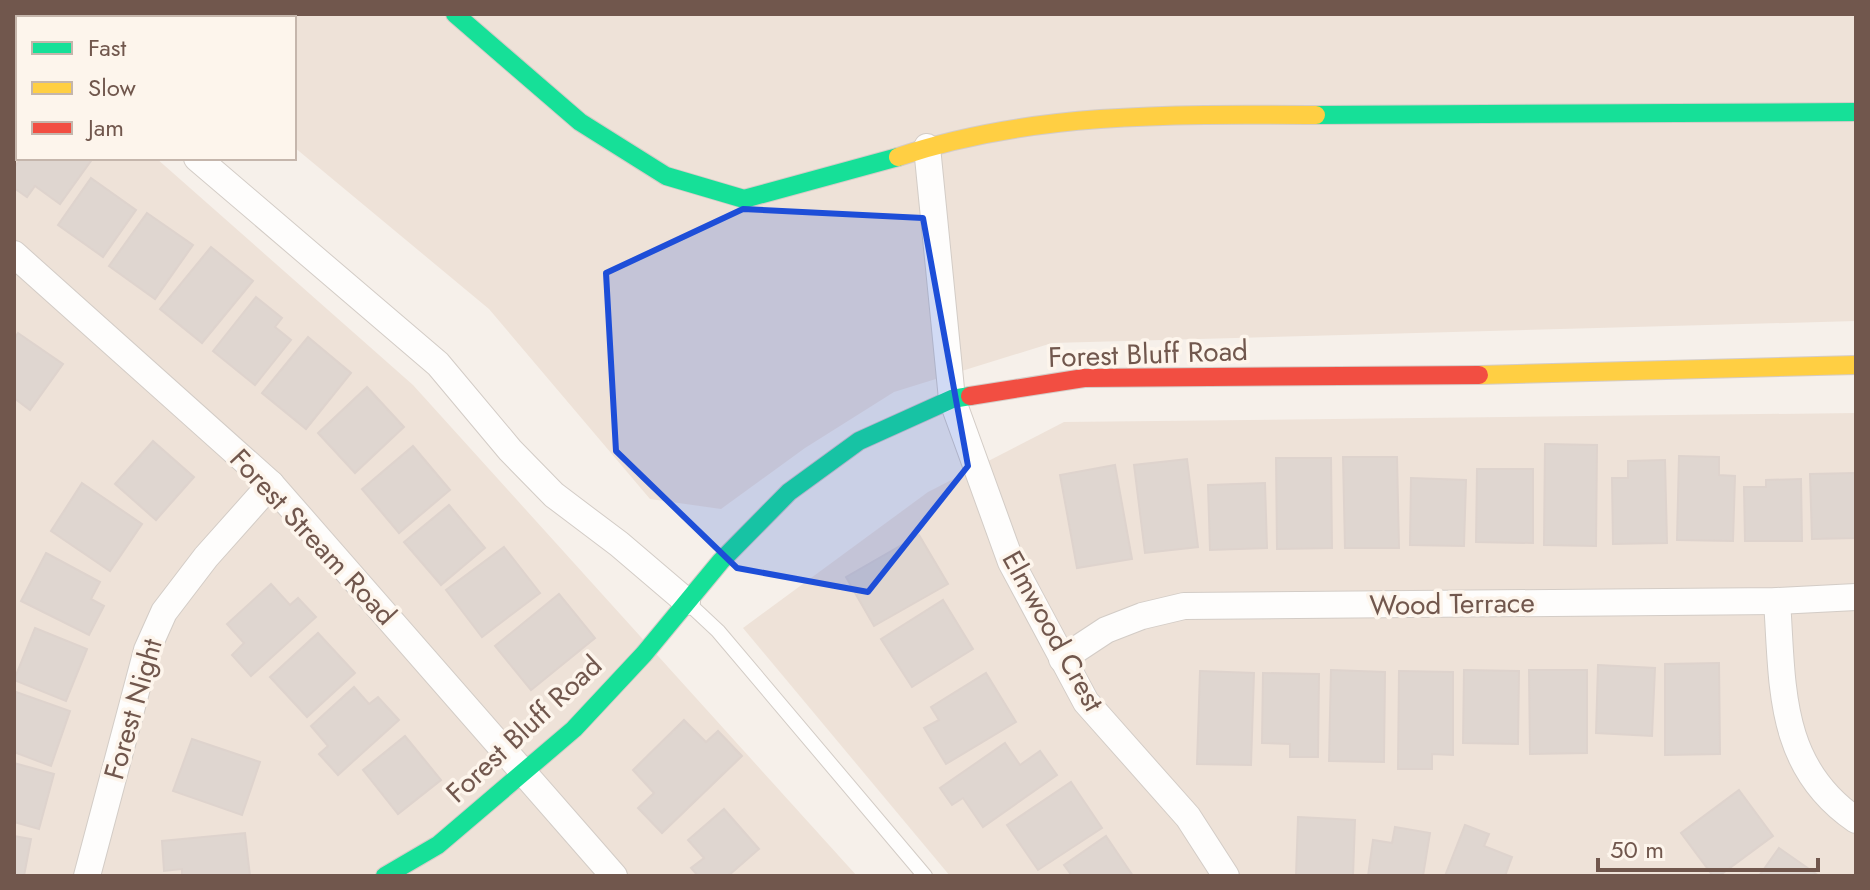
<svg xmlns="http://www.w3.org/2000/svg" width="1870" height="890" font-family="Jost,sans-serif">
	<style>
		.residential { fill: #eee2d8 }
		.building { fill: #dfd6d0; stroke: #ded3cd; stroke-width: 2 }
		.lines { fill: none; stroke-linecap: round; stroke-linejoin: round }
		.lane-casing { stroke: #d3ccc6; stroke-width: 16 }
		.street-casing { stroke: #d3ccc6; stroke-width: 28 }
		.fast-casing { stroke: #d4ccc7; stroke-width: 20 }
		.slow-casing { stroke: #d4ccc7; stroke-width: 20 }
		.jam-casing { stroke: #d4ccc7; stroke-width: 20 }
		.lane { stroke: #fefdfc; stroke-width: 14 }
		.street { stroke: #fefdfc; stroke-width: 26 }
		.fast { stroke: #16e098; stroke-width: 18 }
		.slow { stroke: #ffcf43; stroke-width: 18 }
		.jam { stroke: #f24e42; stroke-width: 18 }
		.marked { fill: #1d4ed8; fill-opacity: 0.2; stroke: #1d4ed8; stroke-width: 6; stroke-linejoin: round }
		.labels { text-anchor: middle; dominant-baseline: central; stroke-width: 7; stroke-linejoin: round; paint-order: stroke }
		.street-label { font-size: 28px; fill: #71574d; stroke: #fdf5ec }
	</style>
	<rect width="100%" height="100%" fill="#f6f0ea"/>
	<g class="residential">
		<polygon points="163,14 1856,14 1856,321 1052,343 894,392 805,448 721,509 650,499 489,309 294,147 294,18 165,18"/>
		<polygon points="14,33 18,36 18,158 156,158 413,385 857,876 14,876"/>
		<polygon points="1856,413 1856,876 950,876 743,628 928,492 1064,422"/>
	</g>
	<g class="building">
		<polygon points="14,97 18,100 18,128 14,134"/>
		<polygon points="21,158 93,158 60,204 35,186 27,197 14,188 14,168"/>
		<polygon points="91,178 136,210 103,257 58,225"/>
		<polygon points="147,213 193,245 155,299 109,266"/>
		<polygon points="211,247 253,281 202,343 160,309"/>
		<polygon points="256,297 282,318 275,327 291,340 255,385 213,351"/>
		<polygon points="18,333 63,364 30,410 14,398 14,339"/>
		<polygon points="308,337 351,373 306,429 262,393"/>
		<polygon points="367,387 404,427 355,473 318,433"/>
		<polygon points="153,441 194,477 156,520 115,484"/>
		<polygon points="1545,444 1597,445 1596,546 1544,545"/>
		<polygon points="413,446 450,490 399,533 362,489"/>
		<polygon points="1679,456 1719,457 1719,475 1735,476 1733,541 1677,540"/>
		<polygon points="1343,457 1397,457 1399,548 1345,548"/>
		<polygon points="1276,458 1331,458 1332,548 1277,549"/>
		<polygon points="1187,459 1198,547 1145,553 1134,465"/>
		<polygon points="1665,460 1667,543 1613,544 1612,478 1628,478 1628,461"/>
		<polygon points="1115,465 1132,559 1077,568 1060,475"/>
		<polygon points="1477,469 1533,469 1533,543 1476,542"/>
		<polygon points="1856,473 1856,538 1812,539 1810,474"/>
		<polygon points="1411,478 1466,480 1464,546 1410,545"/>
		<polygon points="1801,479 1802,541 1745,541 1744,487 1766,487 1766,480"/>
		<polygon points="82,483 142,524 110,571 51,531"/>
		<polygon points="1265,483 1267,548 1210,550 1208,485"/>
		<polygon points="449,505 485,548 441,585 404,542"/>
		<polygon points="919,535 948,584 874,626 846,577"/>
		<polygon points="504,547 540,593 482,637 446,590"/>
		<polygon points="46,553 100,582 91,599 104,606 89,635 21,601"/>
		<polygon points="271,584 290,605 298,598 316,617 251,676 232,655 244,643 227,624"/>
		<polygon points="559,594 595,638 531,690 495,646"/>
		<polygon points="943,600 973,649 912,687 881,639"/>
		<polygon points="35,628 87,649 66,701 14,680"/>
		<polygon points="318,633 355,673 307,717 270,677"/>
		<polygon points="1719,663 1720,754 1665,755 1665,664"/>
		<polygon points="1598,665 1655,668 1652,736 1596,733"/>
		<polygon points="1331,670 1385,672 1384,762 1329,761"/>
		<polygon points="1464,670 1519,671 1518,744 1463,743"/>
		<polygon points="1529,670 1587,670 1587,753 1530,754"/>
		<polygon points="1200,671 1254,673 1251,765 1197,764"/>
		<polygon points="1399,671 1453,672 1453,755 1432,754 1432,769 1398,769"/>
		<polygon points="986,673 1016,722 946,764 924,728 939,720 931,707"/>
		<polygon points="1263,673 1319,674 1318,757 1290,757 1290,744 1262,743"/>
		<polygon points="354,687 369,704 378,697 399,720 338,775 319,754 328,746 311,726"/>
		<polygon points="16,692 70,711 51,766 14,752"/>
		<polygon points="684,720 706,742 718,731 742,756 662,833 638,808 654,793 633,770"/>
		<polygon points="405,736 441,780 398,814 363,770"/>
		<polygon points="192,739 260,762 242,815 173,791"/>
		<polygon points="1005,743 1020,765 1040,751 1057,775 983,827 963,798 952,805 940,788"/>
		<polygon points="14,763 54,774 39,829 14,822"/>
		<polygon points="1071,782 1102,828 1038,870 1007,825"/>
		<polygon points="1739,790 1773,836 1719,876 1713,876 1681,833"/>
		<polygon points="724,809 759,849 728,876 698,876 691,868 704,858 688,840"/>
		<polygon points="1298,817 1355,820 1353,876 1296,876"/>
		<polygon points="1465,825 1489,834 1484,846 1512,857 1505,876 1445,876"/>
		<polygon points="1395,827 1430,833 1423,876 1368,876 1373,840 1392,843"/>
		<polygon points="245,833 250,876 182,876 182,869 164,871 162,841"/>
		<polygon points="14,836 31,839 24,876 14,876"/>
		<polygon points="1106,836 1133,876 1072,876 1064,865"/>
		<polygon points="1779,848 1819,876 1759,876"/>
	</g>
	<g class="lines">
		<defs>
			<polyline id="lane" points="687,602 718,631 925,876"/>
			<g id="street">
				<polyline points="56,14 58,18"/>
				<polyline points="927,147 952,399 1011,562 1086,702 1188,817 1226,876"/>
				<polyline points="197,158 438,364 510,450 554,495 619,544 687,602"/>
				<polyline points="14,254 271,484 614,876"/>
				<path d="M 1777,601 C 1783,685 1777,766 1856,820"/>
				<polyline points="1062,659 1106,630 1142,616 1184,606 1777,601 1856,597"/>
				<polyline points="87,876 147,650 164,612 206,557 271,484"/>
			</g>
			<g id="fast">
				<polyline points="455,14 580,122 666,176 744,199 898,157"/>
				<polyline points="1316,115 1856,112"/>
				<polyline points="385,876 438,845 574,729 644,654 721,561 789,492 859,441 952,399 970,396"/>
			</g>
			<g id="slow">
				<path d="M 898,157 C 1030,112 1177,114 1316,115"/>
				<polyline points="1479,375 1856,365"/>
			</g>
			<polyline id="jam" points="970,396 1084,378 1479,375"/>
		</defs>
		<use href="#lane" class="lane-casing"/>
		<use href="#street" class="street-casing"/>
		<use href="#fast" class="fast-casing"/>
		<use href="#slow" class="slow-casing"/>
		<use href="#jam" class="jam-casing"/>
		<use href="#lane" class="lane"/>
		<use href="#street" class="street"/>
		<use href="#fast" class="fast"/>
		<use href="#slow" class="slow"/>
		<use href="#jam" class="jam"/>
	</g>
	<path class="marked" d="M 743,209 L 923,218 L 968,466 L 868,592 L 737,568 L 616,451 L 606,273 Z"/>
	<g class="labels">
		<g class="street-label">
			<text transform="translate(1148 354) rotate(-2)">Forest Bluff Road</text>
			<text transform="translate(313 537) rotate(47)">Forest Stream Road</text>
			<text transform="translate(1452 604) rotate(-1)">Wood Terrace</text>
			<text transform="translate(1053 631) rotate(61)">Elmwood Crest</text>
			<text transform="translate(133 709) rotate(-74)">Forest Night</text>
			<text transform="translate(524 729) rotate(-43)">Forest Bluff Road</text>
		</g>
	</g>
	<rect width="1870" height="890" fill="none" stroke="#71574d" stroke-width="32"/>
	<rect x="16" y="16" width="280" height="144" fill="#fdf5ec" stroke="#c5b6ac" stroke-width="2"/>
	<rect x="32" y="42" width="40" height="12" fill="#16e098" stroke="#c5b6ac" stroke-width="2"/>
	<text x="88" y="56" font-size="24" fill="#71574d">Fast</text>
	<rect x="32" y="82" width="40" height="12" fill="#ffcf43" stroke="#c5b6ac" stroke-width="2"/>
	<text x="88" y="96" font-size="24" fill="#71574d">Slow</text>
	<rect x="32" y="122" width="40" height="12" fill="#f24e42" stroke="#c5b6ac" stroke-width="2"/>
	<text x="88" y="136" font-size="24" fill="#71574d">Jam</text>
	<path d="M1598 858v12h220v-12" fill="none" stroke="#71574d" stroke-width="4"/>
	<text x="1610" y="858" font-size="24" fill="#71574d" stroke="#fdf5ec" stroke-width="6" paint-order="stroke">50 m</text>
</svg>
